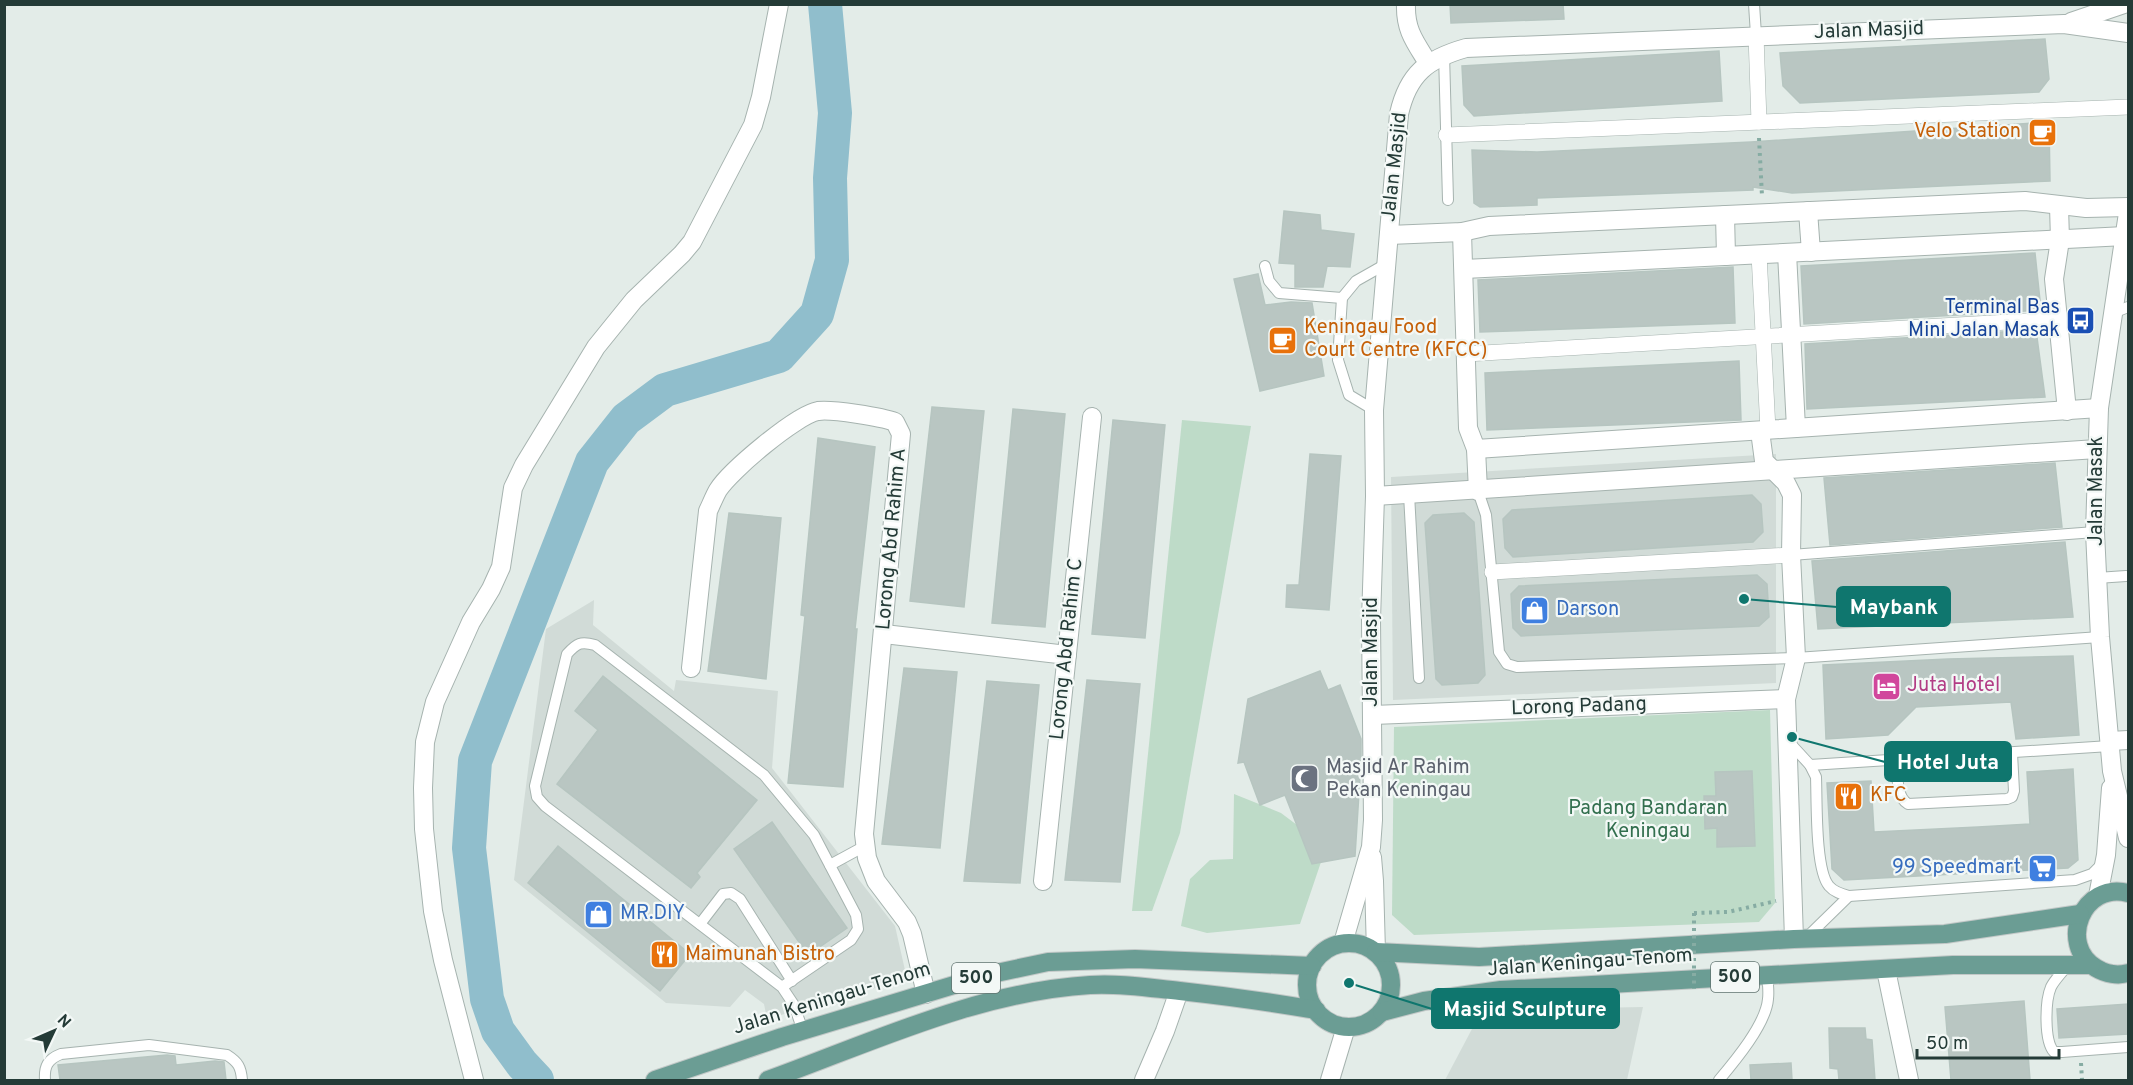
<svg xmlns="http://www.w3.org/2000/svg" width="2133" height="1085" font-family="Overpass,sans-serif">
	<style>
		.built { fill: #d1dbd7 }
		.green { fill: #bedbc8 }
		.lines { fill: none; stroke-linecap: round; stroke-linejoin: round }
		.river { stroke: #90becc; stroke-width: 34 }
		.building { fill: #b9c6c2; stroke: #b6c5c0; stroke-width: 1.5 }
		.service-casing { stroke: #a6b3af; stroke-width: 12 }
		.pedestrian-casing { stroke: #a6b3af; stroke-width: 16 }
		.minor-casing { stroke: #a6b3af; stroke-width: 20 }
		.tertiary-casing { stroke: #a6b3af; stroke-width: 20 }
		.primary-casing { stroke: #c2c8c7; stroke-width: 20 }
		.path { stroke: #86aca3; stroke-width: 4; stroke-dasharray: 3 4.5; stroke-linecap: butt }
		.service { stroke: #fff; stroke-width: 10 }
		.pedestrian { stroke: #fff; stroke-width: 15 }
		.minor { stroke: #fff; stroke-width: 18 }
		.tertiary { stroke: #fff; stroke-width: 18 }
		.primary { stroke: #6b9d94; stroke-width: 18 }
		.path-bridge { stroke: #86aca3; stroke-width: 4; stroke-dasharray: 3 4.5; stroke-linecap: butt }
		.labels { text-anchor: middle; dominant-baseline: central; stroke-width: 4.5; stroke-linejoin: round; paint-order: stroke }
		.shield { fill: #f3f8f6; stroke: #627470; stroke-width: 1.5 }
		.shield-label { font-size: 18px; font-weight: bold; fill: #243b37 }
		.street-label { font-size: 20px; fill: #243b37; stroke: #f3f8f6 }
		.food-label { font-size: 20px; fill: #c56008; stroke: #f3f8f6; text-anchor: start }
		.transit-label { font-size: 20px; fill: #164399; stroke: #f3f8f6; text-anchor: end }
		.shop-label { font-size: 20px; fill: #366cbe; stroke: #f3f8f6; text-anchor: start }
		.hotel-label { font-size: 20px; fill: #b23c85; stroke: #f3f8f6; text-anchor: start }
		.worship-label { font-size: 20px; fill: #5b616d; stroke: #f3f8f6; text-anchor: start }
		.park-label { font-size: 20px; fill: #326f4e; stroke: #f3f8f6 }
		.leader { fill: none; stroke: #0f766e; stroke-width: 2 }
		.callout-dot { fill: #0f766e; stroke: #f3f8f6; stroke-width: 2 }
		.callout { fill: #0f766e; stroke: #0f766e; stroke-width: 2 }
		.callout-label { font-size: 21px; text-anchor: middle; font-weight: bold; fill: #fff }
	</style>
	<rect width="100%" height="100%" fill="#e3ece8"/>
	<g class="built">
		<polygon points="1776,454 1776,683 1393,700 1391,477"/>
		<polygon points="594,600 593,625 674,691 676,680 778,691 772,768 895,926 907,979 767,1019 764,1004 745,990 730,1007 666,1003 514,880 546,629"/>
		<polygon points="1643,1007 1627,1080 1445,1080 1482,1010"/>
	</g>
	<g class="green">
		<polygon points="1182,420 1251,426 1180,833 1152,911 1132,911"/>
		<polygon points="1770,710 1775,903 1759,922 1414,935 1392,915 1394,727"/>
		<polygon points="1234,794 1281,813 1297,825 1312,863 1321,862 1300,924 1207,933 1181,926 1190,879 1210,860 1233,859"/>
	</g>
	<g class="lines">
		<polyline class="river" points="537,1080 522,1064 498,1031 487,999 469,848 475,761 592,462 626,419 665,390 779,356 817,314 832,260 830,178 835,113 825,4"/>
	</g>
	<g class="building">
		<polygon points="1450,4 1563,4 1564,19 1451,23"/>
		<polygon points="2045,39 2049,79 2039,92 1800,103 1783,86 1780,53"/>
		<polygon points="1719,51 1722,101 1474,116 1464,105 1462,66"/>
		<polygon points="2049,122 2050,181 1792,193 1753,187 1753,190 1537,198 1537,205 1480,207 1474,203 1472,150 1537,152 1751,142"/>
		<polygon points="1284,211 1320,215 1321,230 1354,234 1350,267 1327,266 1323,287 1295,287 1295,264 1279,263"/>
		<polygon points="2035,253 2041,310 1804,324 1801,266"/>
		<polygon points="1733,267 1735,323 1480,332 1478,280"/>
		<polygon points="1258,274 1265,305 1291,302 1312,303 1324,376 1260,391 1234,279"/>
		<polygon points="2036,330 2045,397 1807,409 1805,344"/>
		<polygon points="1739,361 1741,420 1487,430 1485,373"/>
		<polygon points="932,407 984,411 964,607 910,601"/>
		<polygon points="1013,409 1065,414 1045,627 992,623"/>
		<polygon points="1113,420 1165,425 1145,638 1092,634"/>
		<polygon points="818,438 875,447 855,629 857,629 843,787 788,783 805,616 801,615"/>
		<polygon points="1310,454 1341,456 1329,610 1286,607 1287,585 1299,585"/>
		<polygon points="2055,463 2062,527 1830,545 1824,478"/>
		<polygon points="1752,495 1761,504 1763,532 1753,542 1513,557 1505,548 1503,519 1512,510"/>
		<polygon points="729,513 781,518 766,679 708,671"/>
		<polygon points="1464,513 1474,522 1485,675 1478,683 1442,685 1436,679 1425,523 1433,515"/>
		<polygon points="2065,542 2073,617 1818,629 1812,561"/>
		<polygon points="1757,575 1767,584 1769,617 1759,626 1521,636 1513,628 1511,594 1519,586"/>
		<polygon points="2073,656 2079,735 2016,739 2011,702 1916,707 1888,735 1826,739 1823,665 1948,659"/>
		<polygon points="904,668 957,672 940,848 882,844"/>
		<polygon points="1320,671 1328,690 1340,685 1361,739 1361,761 1355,856 1312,864 1285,795 1260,805 1244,762 1238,763 1248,699"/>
		<polygon points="603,676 757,800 697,873 700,877 691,888 557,784 598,730 575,711"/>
		<polygon points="1087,680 1140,684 1120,882 1065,880"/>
		<polygon points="987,681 1039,685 1020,883 964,881"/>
		<polygon points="2073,769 2078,860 2068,868 1844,880 1832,869 1827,783 1871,781 1874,832 1978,827 2030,824 2027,772"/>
		<polygon points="1752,771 1755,846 1717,847 1717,828 1705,829 1704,796 1716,796 1715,772"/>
		<polygon points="772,822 847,928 808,955 734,849"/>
		<polygon points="558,846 690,954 660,991 528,883"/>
		<polygon points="2024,1001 2030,1080 1951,1080 1945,1007"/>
		<polygon points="2128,1004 2128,1034 2059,1038 2057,1009"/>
		<polygon points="1829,1028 1865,1028 1866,1039 1872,1040 1875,1080 1839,1080 1838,1069 1830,1068"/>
		<polygon points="167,1055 175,1056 176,1065 215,1061 224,1062 226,1080 60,1080 58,1065"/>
		<polygon points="1791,1063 1792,1080 1751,1080 1750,1065"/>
	</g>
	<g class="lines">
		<defs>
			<g id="service">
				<polyline points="1754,4 1756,35"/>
				<polyline points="1444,54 1448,200"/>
				<polyline points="1265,266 1269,281 1279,293 1342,298"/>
				<polyline points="2113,313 2128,307"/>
				<polyline points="1374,410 1349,395 1338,360 1342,298 1356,281 1386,264"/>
				<polyline points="1478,491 1486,515 1499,652 1507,664 1517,667 1796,658 2100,637"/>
				<polyline points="1409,494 1419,678"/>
				<polyline points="1791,555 2095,532"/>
				<polyline points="2097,578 2126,576"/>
				<path d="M 1787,740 L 1810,765 L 1816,777 C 1817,800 1815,870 1829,886 C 1834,892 1841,894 1849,896 L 2075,880 L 2092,874 L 2102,864"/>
				<path d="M 1897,760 C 1898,774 1895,796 1908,804 L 2007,799 L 2012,797 L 2014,791 L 2012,753"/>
				<polyline points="1810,765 2110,746"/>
				<polyline points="830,865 865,846"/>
				<polyline points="700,924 723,894 731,893 740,899 792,981"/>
				<polyline points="1805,939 1849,896"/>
				<path d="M 2068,964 C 2063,972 2055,979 2051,987 C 2045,1001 2044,1041 2054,1052 L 2062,1052 L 2128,1047"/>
				<path d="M 782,987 L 851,940 L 858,929 L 856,915 L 814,835 L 764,775 L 595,645 C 581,641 577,643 567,654 L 535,786 L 537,797 L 545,806 L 782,987 L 794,1005 L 803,1031"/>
				<path d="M 45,1080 C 44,1066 48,1059 61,1054 L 149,1045 L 227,1055 C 238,1062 241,1067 242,1080"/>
				<path d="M 1719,1080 C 1735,1061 1766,1024 1768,999 C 1769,991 1768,983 1767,975"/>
			</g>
			<g id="pedestrian">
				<polyline points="1756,35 1759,122"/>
				<polyline points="1446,135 2128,107"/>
				<polyline points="1759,254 1768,430"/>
				<polyline points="1466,354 2058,319"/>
				<polyline points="1492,572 1791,555"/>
			</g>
			<g id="minor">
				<path d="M 1406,4 C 1405,30 1415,42 1428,63"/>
				<polyline points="2059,206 2060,240 2054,279 2067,411"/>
				<polyline points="1808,211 1811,252"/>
				<polyline points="1725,215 1726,256"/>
				<polyline points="1462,232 1468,428 1476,449 1478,491"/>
				<polyline points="1389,235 1462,232 1489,226 2025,201 2086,208 2128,207"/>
				<polyline points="1787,253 1796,428"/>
				<polyline points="1464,269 2125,236"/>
				<polyline points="1760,431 1764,461 1786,483 1792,495 1791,555 1796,658 1786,699 1794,939"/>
				<polyline points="1476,449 2099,408"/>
				<polyline points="1375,496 2097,449"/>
				<polyline points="884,634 1067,655"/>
				<path d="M 691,668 L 708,511 C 711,505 714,497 718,490 C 730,471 796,415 818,411 C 832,409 882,417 895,422 L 901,434 L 864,834 L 867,858 L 876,881 L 907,922 L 912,934 L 926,994"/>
				<polyline points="1373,715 1786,699"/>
				<polyline points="2110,741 2128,740"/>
				<polyline points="1043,881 1092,417"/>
				<polyline points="1886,970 1909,1080"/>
				<polyline points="474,1080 443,960 433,911 424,829 423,788 425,742 435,702 471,622 491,589 501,567 513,488 524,465 596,347 634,300 682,254 692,242 753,125 761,97 779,4"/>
				<polyline points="1144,1080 1165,1031 1179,991"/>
				<polyline points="1330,1080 1346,1027"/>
			</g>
			<g id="tertiary">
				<polyline points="2071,22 2124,4"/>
				<polyline points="2128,213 2099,408 2095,532 2100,637 2112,771 2128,838"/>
				<polyline points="1372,857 1374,881 1376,952"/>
				<polyline points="2098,896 2106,855 2111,788"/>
				<path d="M 1343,943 L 1371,847 L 1373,820 L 1371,620 L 1375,496 L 1374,410 L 1399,114 C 1408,74 1427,59 1466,48 L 2064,24 L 2128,33"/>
			</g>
			<g id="primary">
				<path d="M 2128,893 C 2083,881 2057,944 2096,968 C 2106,974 2118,976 2128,973"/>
				<circle cx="1349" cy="985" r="42"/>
				<polyline points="1376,952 1479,957 1794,939 1945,934 2080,914"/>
				<polyline points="1382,1012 1424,1001 1501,990 1953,965 2091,965"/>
				<polyline points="655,1080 782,1037 987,975 1048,962 1135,959 1312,966"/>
				<path d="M 768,1080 C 873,1042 977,992 1090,985 C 1120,983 1150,988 1180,991 C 1226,996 1270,1002 1316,1010"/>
			</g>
		</defs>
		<use href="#service" class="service-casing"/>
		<use href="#pedestrian" class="pedestrian-casing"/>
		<use href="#minor" class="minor-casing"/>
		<use href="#tertiary" class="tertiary-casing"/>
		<use href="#primary" class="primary-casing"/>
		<g class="path">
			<polyline points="1759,138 1762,196"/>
			<polyline points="1694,913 1728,912 1776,901"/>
			<polyline points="2081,1063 2082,1080"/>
		</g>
		<use href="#service" class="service"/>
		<use href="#pedestrian" class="pedestrian"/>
		<use href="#minor" class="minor"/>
		<use href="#tertiary" class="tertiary"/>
		<use href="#primary" class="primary"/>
		<polyline class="path-bridge" points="1694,913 1694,989"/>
	</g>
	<defs>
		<symbol id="cafe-square" viewBox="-11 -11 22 22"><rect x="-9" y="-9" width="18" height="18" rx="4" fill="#e8710a" stroke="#f3f8f6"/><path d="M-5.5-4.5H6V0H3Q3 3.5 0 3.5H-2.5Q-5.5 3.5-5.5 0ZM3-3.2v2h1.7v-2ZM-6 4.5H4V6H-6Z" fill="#fff"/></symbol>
		<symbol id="bus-square" viewBox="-11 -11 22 22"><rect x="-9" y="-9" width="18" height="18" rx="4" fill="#1a4fb4" stroke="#f3f8f6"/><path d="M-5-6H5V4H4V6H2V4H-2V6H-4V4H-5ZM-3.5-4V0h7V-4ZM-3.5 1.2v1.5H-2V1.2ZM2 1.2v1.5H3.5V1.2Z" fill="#fff"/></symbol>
		<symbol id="shop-square" viewBox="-11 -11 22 22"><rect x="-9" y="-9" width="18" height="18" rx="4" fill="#3f7fe0" stroke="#f3f8f6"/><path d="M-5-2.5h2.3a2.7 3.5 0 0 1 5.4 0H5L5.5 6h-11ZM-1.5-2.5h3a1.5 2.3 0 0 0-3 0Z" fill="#fff"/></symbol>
		<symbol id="hotel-square" viewBox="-11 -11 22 22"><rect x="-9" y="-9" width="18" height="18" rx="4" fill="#d1479c" stroke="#f3f8f6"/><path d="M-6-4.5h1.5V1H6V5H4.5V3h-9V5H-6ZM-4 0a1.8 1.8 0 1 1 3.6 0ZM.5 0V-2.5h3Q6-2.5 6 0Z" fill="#fff"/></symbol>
		<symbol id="mosque-square" viewBox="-11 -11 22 22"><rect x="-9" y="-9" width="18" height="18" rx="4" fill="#6b7280" stroke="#f3f8f6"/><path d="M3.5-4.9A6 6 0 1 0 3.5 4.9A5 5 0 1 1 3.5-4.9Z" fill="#fff"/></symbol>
		<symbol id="restaurant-square" viewBox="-11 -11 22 22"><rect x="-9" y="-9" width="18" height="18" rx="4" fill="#e8710a" stroke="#f3f8f6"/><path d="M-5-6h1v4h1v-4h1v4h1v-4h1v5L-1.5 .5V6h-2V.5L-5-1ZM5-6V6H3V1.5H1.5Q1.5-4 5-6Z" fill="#fff"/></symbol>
		<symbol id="supermarket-square" viewBox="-11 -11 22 22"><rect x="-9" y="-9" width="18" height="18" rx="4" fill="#3f7fe0" stroke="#f3f8f6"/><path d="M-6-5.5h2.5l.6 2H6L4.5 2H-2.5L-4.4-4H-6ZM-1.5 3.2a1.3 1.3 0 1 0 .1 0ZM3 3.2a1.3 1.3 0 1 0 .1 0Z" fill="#fff"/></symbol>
	</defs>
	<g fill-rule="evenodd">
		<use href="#cafe-square" x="2026" y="116" width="33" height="33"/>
		<use href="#bus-square" x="2064" y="304" width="33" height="33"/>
		<use href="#cafe-square" x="1266" y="324" width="33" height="33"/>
		<use href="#shop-square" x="1518" y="594" width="33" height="33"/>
		<use href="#hotel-square" x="1870" y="670" width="33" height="33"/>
		<use href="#mosque-square" x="1288" y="762" width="33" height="33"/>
		<use href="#restaurant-square" x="1832" y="780" width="33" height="33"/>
		<use href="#supermarket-square" x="2026" y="852" width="33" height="33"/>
		<use href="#shop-square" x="582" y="898" width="33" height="33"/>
		<use href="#restaurant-square" x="648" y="938" width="33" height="33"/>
	</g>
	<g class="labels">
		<g class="shield">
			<rect x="1711" y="962" width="48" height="30" rx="4.5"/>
			<rect x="952" y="963" width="48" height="30" rx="4.5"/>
		</g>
		<g class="shield-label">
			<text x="1735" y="977">500</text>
			<text x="976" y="978">500</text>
		</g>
		<g class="street-label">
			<text transform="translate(1869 31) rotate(-2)">Jalan Masjid</text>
			<text transform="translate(1395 167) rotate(-84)">Jalan Masjid</text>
			<text transform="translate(2097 491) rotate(-90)">Jalan Masak</text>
			<text transform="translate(892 539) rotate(-85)">Lorong Abd Rahim A</text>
			<text transform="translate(1067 649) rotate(-84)">Lorong Abd Rahim C</text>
			<text transform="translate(1372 652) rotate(-90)">Jalan Masjid</text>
			<text transform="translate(1579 707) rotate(-2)">Lorong Padang</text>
			<text transform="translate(1590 963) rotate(-4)">Jalan Keningau-Tenom</text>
			<text transform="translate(832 999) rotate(-17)">Jalan Keningau-Tenom</text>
		</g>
		<g class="food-label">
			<text x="2021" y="132" text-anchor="end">Velo Station</text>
			<text x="1304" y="328">Keningau Food<tspan x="1304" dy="23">Court Centre (KFCC)</tspan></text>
			<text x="1870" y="796">KFC</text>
			<text x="685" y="955">Maimunah Bistro</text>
		</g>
		<g class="transit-label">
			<text x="2060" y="308">Terminal Bas<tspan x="2060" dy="23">Mini Jalan Masak</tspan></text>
		</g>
		<g class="shop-label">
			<text x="1556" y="610">Darson</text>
			<text x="2021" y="868" text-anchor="end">99 Speedmart</text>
			<text x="620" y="914">MR.DIY</text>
		</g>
		<g class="hotel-label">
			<text x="1907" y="686">Juta Hotel</text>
		</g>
		<g class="worship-label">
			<text x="1326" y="768">Masjid Ar Rahim<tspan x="1326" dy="23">Pekan Keningau</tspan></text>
		</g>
		<g class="park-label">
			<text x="1648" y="809">Padang Bandaran<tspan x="1648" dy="23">Keningau</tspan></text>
		</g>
	</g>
	<path class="leader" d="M1744 599L1837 607M1792 737L1885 762M1349 983L1432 1009"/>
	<g class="callout-dot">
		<circle cx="1744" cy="599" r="6"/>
		<circle cx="1792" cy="737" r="6"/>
		<circle cx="1349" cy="983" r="6"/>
	</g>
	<g class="callout">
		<rect x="1837" y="587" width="113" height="39" rx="6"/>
		<rect x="1885" y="742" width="126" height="39" rx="6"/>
		<rect x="1432" y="989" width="187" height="39" rx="6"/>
	</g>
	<g class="callout-label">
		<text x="1894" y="614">Maybank</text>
		<text x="1948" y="769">Hotel Juta</text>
		<text x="1525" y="1016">Masjid Sculpture</text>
	</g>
	<rect width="2133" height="1085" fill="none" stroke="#243b37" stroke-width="12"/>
	<g transform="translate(54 1031) rotate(46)" stroke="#f3f8f6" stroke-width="4.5" paint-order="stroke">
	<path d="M0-4.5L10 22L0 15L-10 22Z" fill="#243b37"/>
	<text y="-9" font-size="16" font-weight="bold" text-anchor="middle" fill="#243b37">N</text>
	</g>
	<path d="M1917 1049v9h142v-9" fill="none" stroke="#243b37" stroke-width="3"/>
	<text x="1926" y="1049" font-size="18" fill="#243b37" stroke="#f3f8f6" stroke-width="4.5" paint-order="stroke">50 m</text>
</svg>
